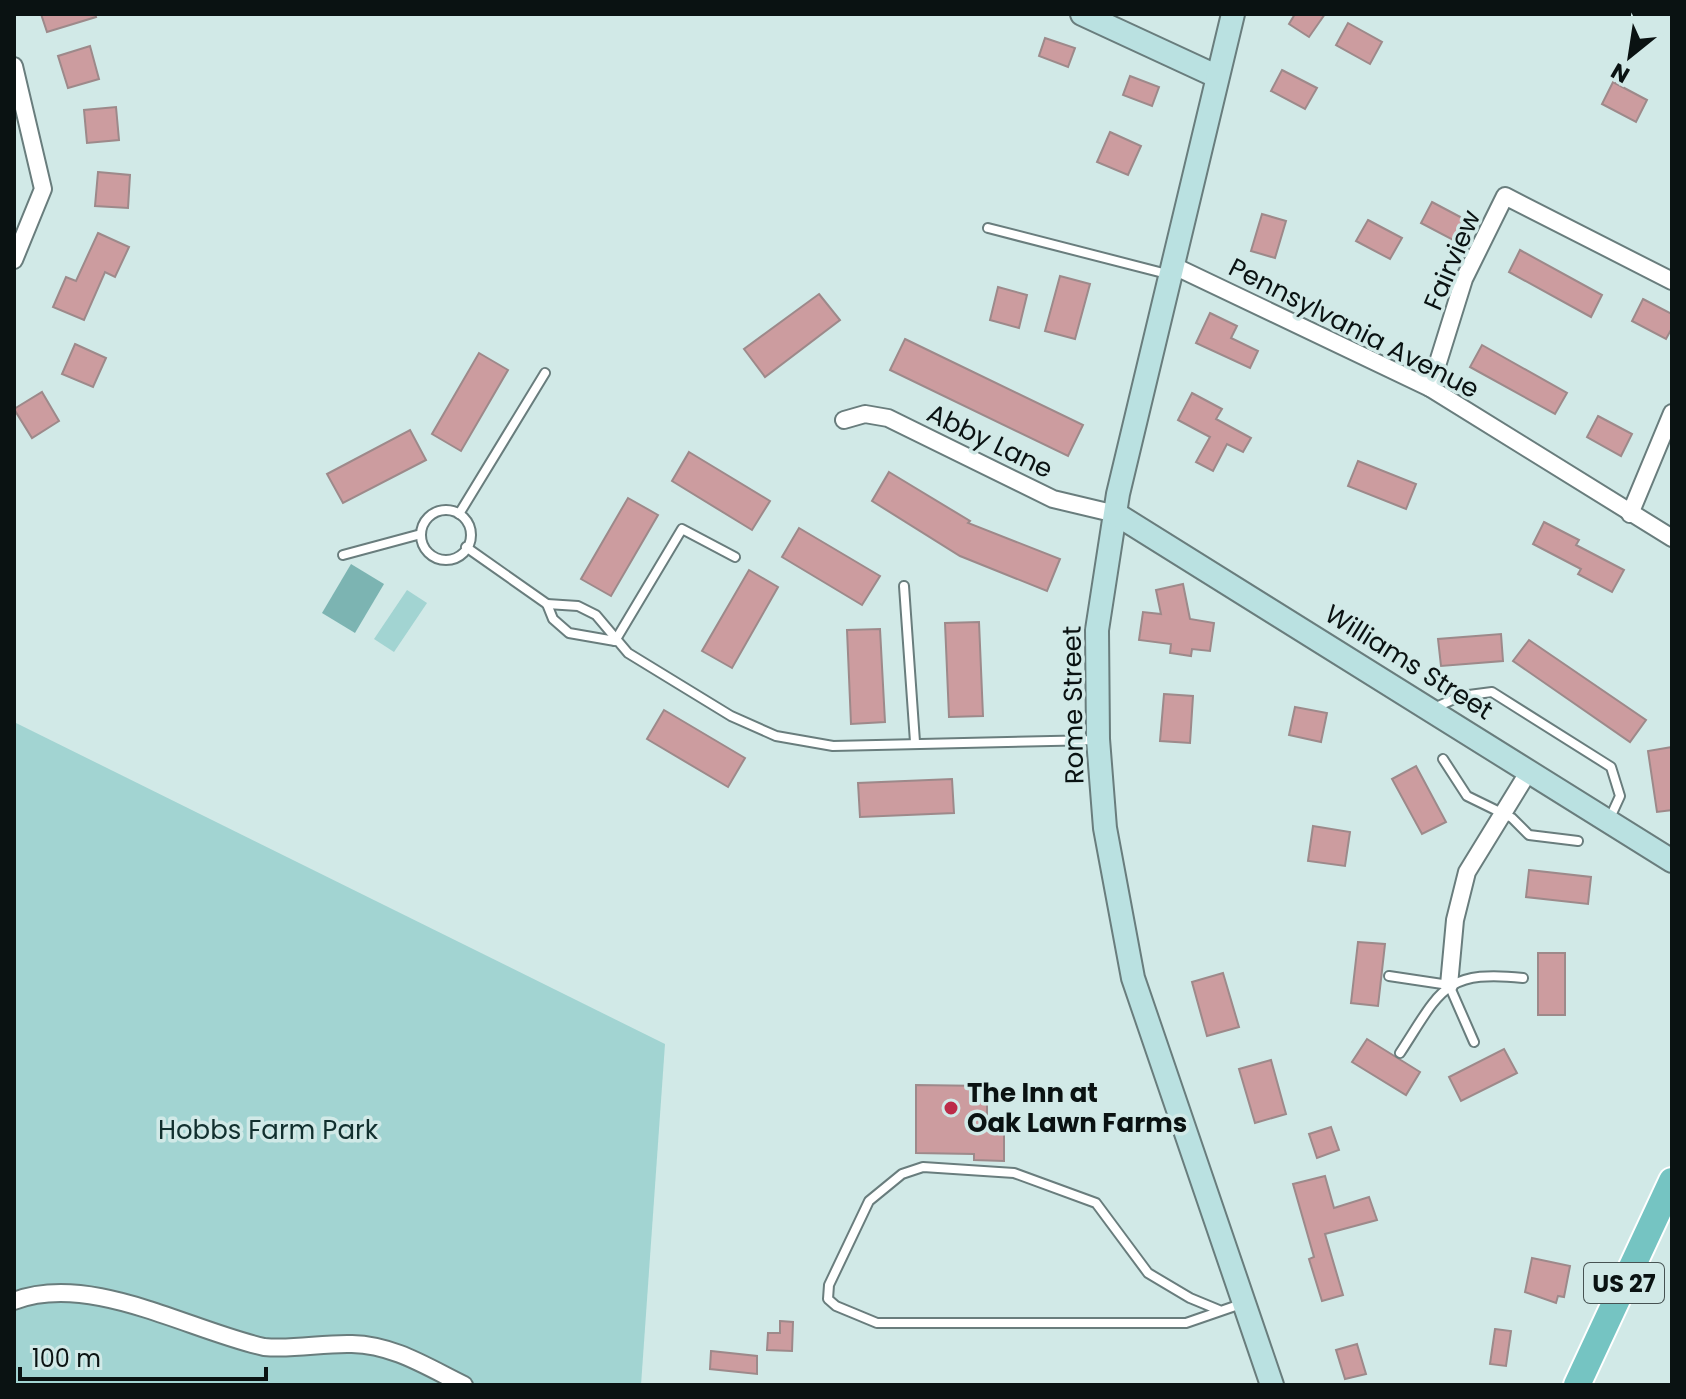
<svg xmlns="http://www.w3.org/2000/svg" width="1686" height="1399" font-family="Poppins,sans-serif">
	<style>
		.green { fill: #a2d4d2 }
		.water { fill: #7cb4b2 }
		.building { fill: #cc9c9f; stroke: #9d898a; stroke-width: 2 }
		.lines { fill: none; stroke-linecap: round; stroke-linejoin: round }
		.lane-casing { stroke: #697d7d; stroke-width: 12 }
		.street-casing { stroke: #697d7d; stroke-width: 20 }
		.secondary-casing { stroke: #697d7d; stroke-width: 26 }
		.primary-casing { stroke: #fff; stroke-width: 30 }
		.lane { stroke: #fff; stroke-width: 8 }
		.street { stroke: #fff; stroke-width: 16 }
		.secondary { stroke: #bae1e1; stroke-width: 22 }
		.primary { stroke: #75c4c2; stroke-width: 26 }
		.poi-dot { fill: #bc2b48; stroke: #d1e9e7; stroke-width: 3 }
		.labels { text-anchor: middle; dominant-baseline: central; stroke-width: 7; stroke-linejoin: round; paint-order: stroke }
		.shield { fill: #d1e9e7; stroke: #465252; stroke-width: 2 }
		.shield-label { font-size: 24px; font-weight: bold; fill: #0a1212 }
		.street-label { font-size: 26px; fill: #0a1212; stroke: #d1e9e7 }
		.poi-label { font-size: 26px; font-weight: bold; fill: #0a1212; stroke: #d1e9e7; text-anchor: start }
		.park-label { font-size: 26px; fill: #112f2e; stroke: #d1e9e7 }
	</style>
	<rect width="100%" height="100%" fill="#d1e9e7"/>
	<g class="green">
		<polygon points="407,590 427,603 394,652 374,639"/>
		<polygon points="14,722 665,1044 641,1385 14,1385"/>
	</g>
	<polygon class="water" points="351,564 384,584 355,633 322,613"/>
	<g class="building">
		<polygon points="41,14 95,14 96,17 47,32"/>
		<polygon points="1295,14 1325,14 1309,37 1289,24"/>
		<polygon points="1348,23 1382,42 1370,64 1336,45"/>
		<polygon points="1045,38 1075,48 1068,67 1039,56"/>
		<polygon points="90,46 99,79 68,88 58,56"/>
		<polygon points="1282,70 1317,88 1305,109 1271,91"/>
		<polygon points="1130,76 1159,87 1152,106 1123,95"/>
		<polygon points="1613,82 1647,100 1636,122 1602,104"/>
		<polygon points="116,107 119,140 87,143 84,110"/>
		<polygon points="1110,132 1141,146 1128,175 1097,162"/>
		<polygon points="98,172 130,175 128,208 95,206"/>
		<polygon points="1432,202 1466,220 1455,241 1421,223"/>
		<polygon points="1262,214 1286,221 1275,258 1251,251"/>
		<polygon points="1368,220 1402,238 1390,259 1356,241"/>
		<polygon points="98,233 129,247 115,277 105,272 84,320 53,307 66,277 76,281"/>
		<polygon points="1520,250 1602,295 1591,317 1509,272"/>
		<polygon points="1060,276 1090,284 1075,339 1045,331"/>
		<polygon points="998,287 1027,295 1019,328 990,320"/>
		<polygon points="819,294 840,320 765,377 744,349"/>
		<polygon points="1643,299 1672,314 1672,328 1666,339 1632,321"/>
		<polygon points="1210,313 1237,326 1231,338 1258,351 1250,368 1196,343"/>
		<polygon points="905,339 1083,425 1068,456 890,370"/>
		<polygon points="75,344 106,358 93,387 62,374"/>
		<polygon points="1482,345 1567,393 1555,414 1470,367"/>
		<polygon points="479,353 508,370 461,451 432,434"/>
		<polygon points="42,392 59,421 32,438 14,409"/>
		<polygon points="1192,393 1222,409 1216,419 1251,438 1243,452 1227,444 1213,471 1196,462 1210,437 1178,420"/>
		<polygon points="1598,416 1632,434 1621,456 1587,437"/>
		<polygon points="410,430 426,460 343,503 327,474"/>
		<polygon points="689,452 770,501 752,530 672,481"/>
		<polygon points="1358,461 1416,484 1406,509 1348,486"/>
		<polygon points="889,472 970,521 968,523 1060,559 1047,591 960,556 872,501"/>
		<polygon points="628,498 658,515 611,596 581,579"/>
		<polygon points="1544,522 1579,540 1576,545 1624,570 1612,592 1578,574 1581,569 1533,544"/>
		<polygon points="799,528 880,576 862,605 782,557"/>
		<polygon points="749,570 778,587 732,668 702,651"/>
		<polygon points="1183,584 1190,619 1214,623 1210,651 1192,649 1191,656 1170,653 1171,644 1139,640 1143,612 1161,614 1156,590"/>
		<polygon points="979,622 983,716 949,717 945,623"/>
		<polygon points="880,629 885,722 851,724 847,630"/>
		<polygon points="1501,634 1503,661 1441,666 1438,639"/>
		<polygon points="1529,640 1646,720 1630,742 1513,661"/>
		<polygon points="1164,694 1193,696 1190,743 1160,741"/>
		<polygon points="1295,707 1327,713 1321,742 1289,735"/>
		<polygon points="664,710 745,758 728,787 647,739"/>
		<polygon points="1672,747 1672,810 1657,812 1648,751"/>
		<polygon points="1416,766 1446,822 1422,834 1392,779"/>
		<polygon points="952,779 954,813 860,817 858,783"/>
		<polygon points="1313,826 1350,832 1345,866 1308,861"/>
		<polygon points="1529,870 1591,877 1588,904 1526,897"/>
		<polygon points="1358,942 1385,944 1378,1006 1351,1003"/>
		<rect x="1538" y="953" width="27" height="62"/>
		<polygon points="1223,973 1239,1027 1207,1036 1192,982"/>
		<polygon points="1367,1039 1420,1072 1406,1095 1352,1062"/>
		<polygon points="1504,1049 1517,1073 1461,1101 1449,1077"/>
		<polygon points="1271,1060 1286,1114 1255,1123 1239,1069"/>
		<polygon points="916,1085 987,1086 987,1130 1004,1130 1004,1161 974,1160 974,1154 916,1153"/>
		<polygon points="1331,1127 1339,1150 1317,1158 1309,1134"/>
		<polygon points="1325,1176 1334,1208 1369,1197 1377,1220 1325,1234 1343,1295 1322,1301 1309,1259 1314,1257 1293,1184"/>
		<polygon points="1532,1258 1570,1266 1564,1297 1558,1296 1556,1303 1525,1292"/>
		<polygon points="780,1321 793,1322 792,1351 767,1350 768,1333 780,1333"/>
		<polygon points="1495,1329 1511,1331 1506,1366 1490,1364"/>
		<polygon points="1357,1344 1366,1374 1345,1379 1336,1350"/>
		<polygon points="711,1351 757,1356 757,1374 710,1369"/>
	</g>
	<g class="lines">
		<defs>
			<g id="lane">
				<polyline points="988,228 1171,275"/>
				<circle cx="446" cy="535" r="25"/>
				<polyline points="459,514 545,373"/>
				<polyline points="466,547 547,604 553,619 569,633 615,641"/>
				<polyline points="343,555 421,534"/>
				<polyline points="904,586 915,742"/>
				<polyline points="547,604 578,606 596,615 628,653 731,716 776,736 833,746 1098,740"/>
				<polyline points="615,641 682,529 735,557"/>
				<polyline points="1434,708 1461,696 1492,692 1611,767 1620,796 1609,820"/>
				<polyline points="1443,759 1467,796 1512,818 1529,835 1578,841"/>
				<polyline points="1389,976 1449,985"/>
				<polyline points="1449,985 1474,1042"/>
				<path d="M 1400,1053 C 1440,992 1443,969 1523,978"/>
				<polyline points="1219,1310 1190,1298 1148,1273 1096,1203 1014,1173 923,1167 902,1174 869,1201 829,1285 828,1299 836,1306 877,1323 1186,1323 1244,1303"/>
			</g>
			<g id="street">
				<polyline points="14,66 43,189 14,260"/>
				<polyline points="1174,266 1430,388 1672,538"/>
				<polyline points="1430,388 1464,279 1505,196 1672,281"/>
				<polyline points="844,420 865,414 888,418 1053,499 1116,514"/>
				<polyline points="1630,514 1672,413"/>
				<polyline points="1449,985 1455,920 1467,872 1529,771"/>
				<path d="M 14,1301 C 90,1272 188,1330 264,1347 C 294,1350 322,1343 352,1344 C 394,1345 427,1367 464,1385"/>
			</g>
			<g id="secondary">
				<polyline points="1082,14 1216,76"/>
				<polyline points="1233,14 1118,494 1097,630 1098,739 1105,828 1133,978 1272,1385"/>
				<polyline points="1116,514 1672,861"/>
			</g>
			<polyline id="primary" points="1577,1385 1672,1181"/>
		</defs>
		<use href="#lane" class="lane-casing"/>
		<use href="#street" class="street-casing"/>
		<use href="#secondary" class="secondary-casing"/>
		<use href="#primary" class="primary-casing"/>
		<use href="#lane" class="lane"/>
		<use href="#street" class="street"/>
		<use href="#secondary" class="secondary"/>
		<use href="#primary" class="primary"/>
	</g>
	<circle class="poi-dot" cx="951" cy="1108" r="8"/>
	<g class="labels">
		<rect class="shield" x="1584" y="1263" width="80" height="40" rx="6"/>
		<g class="shield-label">
			<text x="1624" y="1283">US 27</text>
		</g>
		<g class="street-label">
			<text transform="translate(1452 260) rotate(-67)">Fairview</text>
			<text transform="translate(1354 328) rotate(27)">Pennsylvania Avenue</text>
			<text transform="translate(990 441) rotate(26)">Abby Lane</text>
			<text transform="translate(1409 662) rotate(32)">Williams Street</text>
			<text transform="translate(1073 705) rotate(-91)">Rome Street</text>
		</g>
		<g class="poi-label">
			<text x="967" y="1093">The Inn at<tspan x="967" dy="30">Oak Lawn Farms</tspan></text>
		</g>
		<g class="park-label">
			<text x="268" y="1130">Hobbs Farm Park</text>
		</g>
	</g>
	<rect width="1686" height="1399" fill="none" stroke="#0a1212" stroke-width="32"/>
	<g transform="translate(1630 56) rotate(210)" stroke="#d1e9e7" stroke-width="6" paint-order="stroke">
	<path d="M0-6L14 30L0 20L-14 30Z" fill="#0a1212"/>
	<text y="-12" font-size="22" font-weight="bold" text-anchor="middle" fill="#0a1212">N</text>
	</g>
	<path d="M20 1367v12h246v-12" fill="none" stroke="#0a1212" stroke-width="4"/>
	<text x="32" y="1367" font-size="24" fill="#0a1212" stroke="#d1e9e7" stroke-width="6" paint-order="stroke">100 m</text>
</svg>
